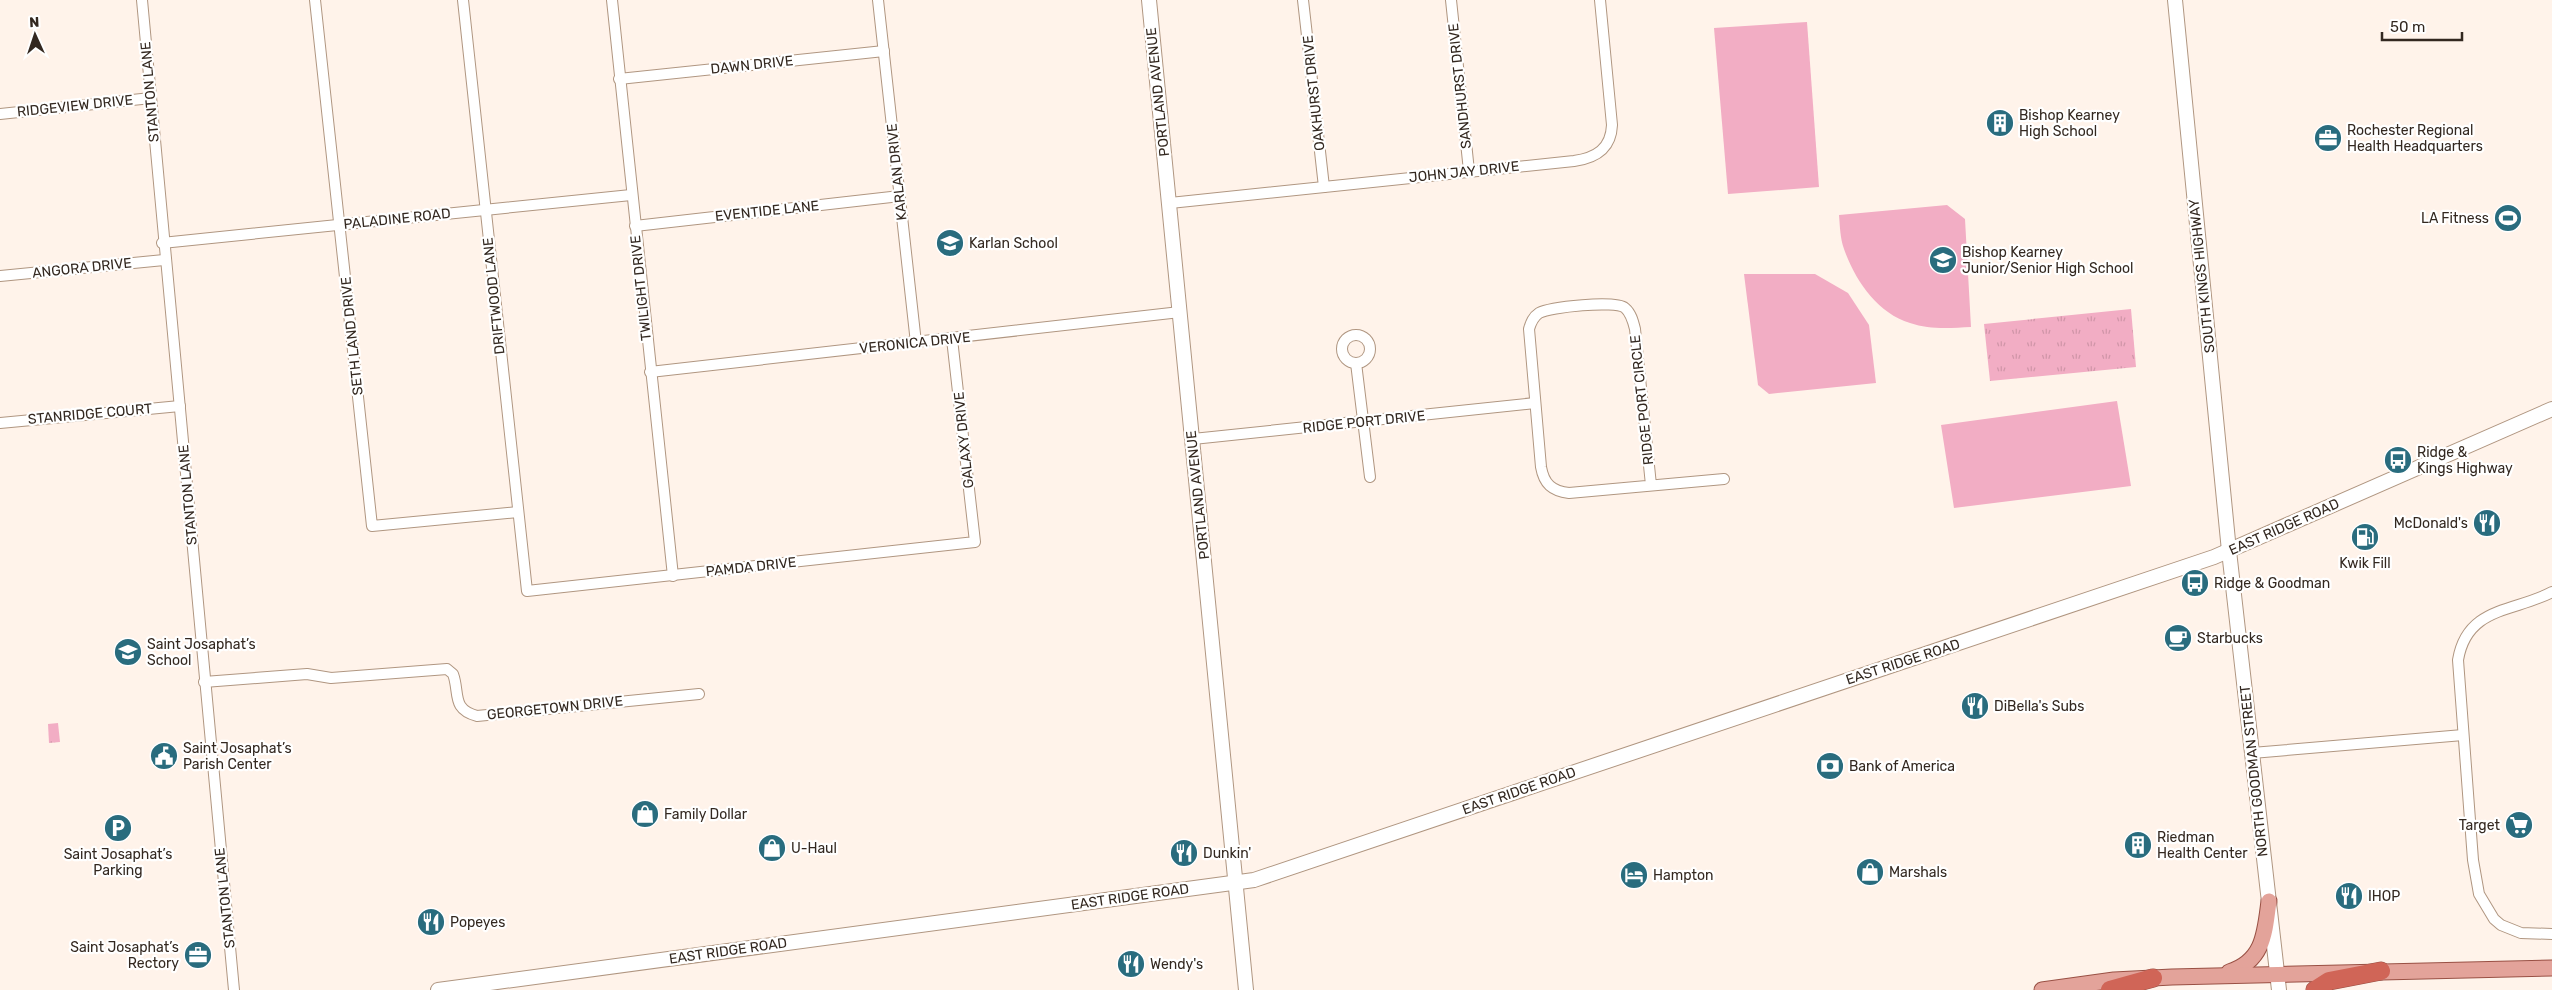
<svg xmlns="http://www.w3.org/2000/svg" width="2552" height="990" font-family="Rubik,sans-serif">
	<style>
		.park { fill: url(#park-tufts) }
		.pitch { fill: #f2adc4 }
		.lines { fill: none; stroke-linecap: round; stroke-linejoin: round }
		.minor-casing { stroke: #b09681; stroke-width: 12 }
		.secondary-casing { stroke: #b09681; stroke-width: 16 }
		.primary-casing { stroke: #995044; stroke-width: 17 }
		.motorway-casing { stroke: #995044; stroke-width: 19 }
		.minor { stroke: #fff; stroke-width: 10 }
		.secondary { stroke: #fff; stroke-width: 14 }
		.primary { stroke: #e3a39a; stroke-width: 15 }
		.motorway { stroke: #d06557; stroke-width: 18 }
		.labels { text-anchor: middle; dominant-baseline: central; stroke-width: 4.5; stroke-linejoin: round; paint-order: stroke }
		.street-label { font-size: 14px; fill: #332820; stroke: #fff }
		.poi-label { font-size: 14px; fill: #332820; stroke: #fff; text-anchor: start }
	</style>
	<defs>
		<pattern id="park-tufts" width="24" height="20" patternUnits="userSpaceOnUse" patternTransform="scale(1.25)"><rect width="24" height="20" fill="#f2adc4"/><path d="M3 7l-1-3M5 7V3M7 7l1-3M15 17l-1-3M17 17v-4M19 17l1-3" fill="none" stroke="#d095a8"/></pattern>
	</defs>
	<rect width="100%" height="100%" fill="#fff3ea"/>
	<g class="park">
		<polygon points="2131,309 2136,367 1990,381 1984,324"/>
		<polygon points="58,723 60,742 49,743 48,724"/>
	</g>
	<g class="pitch">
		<polygon points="1807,22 1819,187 1728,194 1714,28"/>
		<path d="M 1947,205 L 1965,219 L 1971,327 C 1951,328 1930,330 1910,323 C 1877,313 1855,280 1844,249 C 1840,238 1840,226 1839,215 Z"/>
		<polygon points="1744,274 1815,274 1848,293 1869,325 1876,383 1769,394 1758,385"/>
		<polygon points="2117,401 2131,486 1954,508 1941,425"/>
	</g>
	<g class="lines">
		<defs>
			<g id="minor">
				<path d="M 142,0 C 171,330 202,660 234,990"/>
				<polyline points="315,0 372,526 518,512"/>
				<polyline points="463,0 527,591 975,542 952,339"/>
				<polyline points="612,0 673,576"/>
				<polyline points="878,0 916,343"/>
				<polyline points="1303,0 1324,187"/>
				<polyline points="1451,0 1469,171"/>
				<polyline points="619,79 884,51"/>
				<polyline points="0,114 151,98"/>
				<path d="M 1170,203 L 1574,161 C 1596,158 1611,149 1612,125 L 1600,0"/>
				<polyline points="635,226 900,196"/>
				<polyline points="162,243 631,195"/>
				<polyline points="0,276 164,260"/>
				<circle cx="1356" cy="349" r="14"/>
				<polyline points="1356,363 1370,477"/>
				<polyline points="650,372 1180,312"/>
				<polyline points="0,423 180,406"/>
				<polyline points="1193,439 1535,403"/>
				<path d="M 1651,485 L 1635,329 C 1633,321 1631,313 1625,308 C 1615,300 1550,307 1539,313 C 1533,317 1531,322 1529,329 L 1541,467 C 1544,484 1552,491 1569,493 L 1724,479"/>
				<path d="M 2552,592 C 2515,612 2467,606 2458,660 L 2473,860 L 2479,894 L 2494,919 L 2501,925 L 2521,933 L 2552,934"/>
				<path d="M 204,682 L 307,674 L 331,678 L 447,669 L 453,674 C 460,693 451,709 477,716 L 699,694"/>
				<polyline points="2252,753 2463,735"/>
			</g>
			<g id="secondary">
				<polyline points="1149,0 1246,990"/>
				<polyline points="2175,0 2229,551 2279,990"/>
				<polyline points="438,990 1254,880 2214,557 2552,409"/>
			</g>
			<g id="primary">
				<path d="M 2229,972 C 2264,961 2265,932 2269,901"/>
				<polyline points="2042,990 2114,980 2172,977 2552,968"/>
			</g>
			<g id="motorway">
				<polyline points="2110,990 2153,978"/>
				<polyline points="2315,990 2329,981 2381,971"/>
			</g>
		</defs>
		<use href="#minor" class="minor-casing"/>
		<use href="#secondary" class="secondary-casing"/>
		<use href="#primary" class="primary-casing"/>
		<use href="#motorway" class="motorway-casing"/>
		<use href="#minor" class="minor"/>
		<use href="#secondary" class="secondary"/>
		<use href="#primary" class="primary"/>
		<use href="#motorway" class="motorway"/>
	</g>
	<defs>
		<symbol id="building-disc" viewBox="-11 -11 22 22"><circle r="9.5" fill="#296c7e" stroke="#fff"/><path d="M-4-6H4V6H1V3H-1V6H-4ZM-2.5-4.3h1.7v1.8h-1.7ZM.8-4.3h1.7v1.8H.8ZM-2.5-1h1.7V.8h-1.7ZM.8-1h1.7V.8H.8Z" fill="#fff"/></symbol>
		<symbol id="office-disc" viewBox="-11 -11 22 22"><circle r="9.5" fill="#296c7e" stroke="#fff"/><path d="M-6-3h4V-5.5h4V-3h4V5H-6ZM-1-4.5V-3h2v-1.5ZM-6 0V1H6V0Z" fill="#fff"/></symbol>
		<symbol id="stadium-disc" viewBox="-11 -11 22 22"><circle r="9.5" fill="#296c7e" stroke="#fff"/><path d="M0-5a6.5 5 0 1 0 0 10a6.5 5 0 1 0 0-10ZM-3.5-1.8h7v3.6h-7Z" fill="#fff"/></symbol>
		<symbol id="school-disc" viewBox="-11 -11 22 22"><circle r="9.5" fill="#296c7e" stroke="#fff"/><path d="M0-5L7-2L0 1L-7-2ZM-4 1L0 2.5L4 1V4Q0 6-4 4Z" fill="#fff"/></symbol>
		<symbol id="bus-disc" viewBox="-11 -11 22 22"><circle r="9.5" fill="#296c7e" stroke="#fff"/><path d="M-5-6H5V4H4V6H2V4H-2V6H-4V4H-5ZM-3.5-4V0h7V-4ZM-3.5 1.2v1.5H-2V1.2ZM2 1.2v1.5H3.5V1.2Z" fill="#fff"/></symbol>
		<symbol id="restaurant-disc" viewBox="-11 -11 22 22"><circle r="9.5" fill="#296c7e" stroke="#fff"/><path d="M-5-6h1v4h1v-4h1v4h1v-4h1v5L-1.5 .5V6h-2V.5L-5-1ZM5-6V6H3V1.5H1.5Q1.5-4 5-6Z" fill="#fff"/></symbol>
		<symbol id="fuel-disc" viewBox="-11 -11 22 22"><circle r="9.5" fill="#296c7e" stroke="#fff"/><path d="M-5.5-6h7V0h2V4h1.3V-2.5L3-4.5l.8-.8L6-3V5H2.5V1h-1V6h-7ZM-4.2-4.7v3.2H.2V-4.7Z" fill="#fff"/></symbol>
		<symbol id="cafe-disc" viewBox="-11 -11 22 22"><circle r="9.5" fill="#296c7e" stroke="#fff"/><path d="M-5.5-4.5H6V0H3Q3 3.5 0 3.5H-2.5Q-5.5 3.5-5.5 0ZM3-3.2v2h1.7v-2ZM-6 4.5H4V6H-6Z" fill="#fff"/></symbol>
		<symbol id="civic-disc" viewBox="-11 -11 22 22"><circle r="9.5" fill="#296c7e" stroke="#fff"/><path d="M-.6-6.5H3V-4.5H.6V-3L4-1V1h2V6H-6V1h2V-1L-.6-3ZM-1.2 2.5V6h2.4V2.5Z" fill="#fff"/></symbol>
		<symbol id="bank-disc" viewBox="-11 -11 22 22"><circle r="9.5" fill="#296c7e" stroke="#fff"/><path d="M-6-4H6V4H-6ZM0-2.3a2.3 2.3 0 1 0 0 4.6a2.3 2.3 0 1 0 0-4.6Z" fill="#fff"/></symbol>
		<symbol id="shop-disc" viewBox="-11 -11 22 22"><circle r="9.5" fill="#296c7e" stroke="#fff"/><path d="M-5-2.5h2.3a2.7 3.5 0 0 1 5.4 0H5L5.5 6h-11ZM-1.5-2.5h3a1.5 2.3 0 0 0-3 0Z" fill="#fff"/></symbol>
		<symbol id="supermarket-disc" viewBox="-11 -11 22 22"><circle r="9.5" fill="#296c7e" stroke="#fff"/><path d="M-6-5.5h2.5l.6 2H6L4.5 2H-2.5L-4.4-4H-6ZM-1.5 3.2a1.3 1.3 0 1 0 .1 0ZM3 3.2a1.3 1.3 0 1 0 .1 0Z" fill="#fff"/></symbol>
		<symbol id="parking-disc" viewBox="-11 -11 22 22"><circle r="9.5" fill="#296c7e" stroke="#fff"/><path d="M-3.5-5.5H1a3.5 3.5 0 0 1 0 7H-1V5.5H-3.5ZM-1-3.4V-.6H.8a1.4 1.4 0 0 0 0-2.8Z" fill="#fff"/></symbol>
		<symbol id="hotel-disc" viewBox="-11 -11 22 22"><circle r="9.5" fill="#296c7e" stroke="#fff"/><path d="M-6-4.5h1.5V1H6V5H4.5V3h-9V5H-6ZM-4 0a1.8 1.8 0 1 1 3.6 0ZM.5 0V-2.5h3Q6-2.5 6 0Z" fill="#fff"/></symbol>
	</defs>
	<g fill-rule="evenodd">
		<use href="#building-disc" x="1984" y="107" width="32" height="32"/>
		<use href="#office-disc" x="2312" y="122" width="32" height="32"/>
		<use href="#stadium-disc" x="2492" y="202" width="32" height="32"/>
		<use href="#school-disc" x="934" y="227" width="32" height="32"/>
		<use href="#school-disc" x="1927" y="244" width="32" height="32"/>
		<use href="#bus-disc" x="2382" y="444" width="32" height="32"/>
		<use href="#restaurant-disc" x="2471" y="507" width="32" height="32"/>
		<use href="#fuel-disc" x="2349" y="521" width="32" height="32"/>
		<use href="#bus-disc" x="2179" y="567" width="32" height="32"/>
		<use href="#cafe-disc" x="2162" y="622" width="32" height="32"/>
		<use href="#school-disc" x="112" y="636" width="32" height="32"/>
		<use href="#restaurant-disc" x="1959" y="690" width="32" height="32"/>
		<use href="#civic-disc" x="148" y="740" width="32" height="32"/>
		<use href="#bank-disc" x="1814" y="750" width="32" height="32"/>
		<use href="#shop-disc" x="629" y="798" width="32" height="32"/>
		<use href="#supermarket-disc" x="2503" y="809" width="32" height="32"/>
		<use href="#parking-disc" x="102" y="812" width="32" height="32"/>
		<use href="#building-disc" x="2122" y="829" width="32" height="32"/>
		<use href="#shop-disc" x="756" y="832" width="32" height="32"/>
		<use href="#restaurant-disc" x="1168" y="837" width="32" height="32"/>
		<use href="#shop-disc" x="1854" y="856" width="32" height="32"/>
		<use href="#hotel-disc" x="1618" y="859" width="32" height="32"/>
		<use href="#restaurant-disc" x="2333" y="880" width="32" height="32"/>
		<use href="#restaurant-disc" x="415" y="906" width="32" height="32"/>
		<use href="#office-disc" x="182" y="939" width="32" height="32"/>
		<use href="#restaurant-disc" x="1115" y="948" width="32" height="32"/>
	</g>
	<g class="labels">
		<g class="street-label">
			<text transform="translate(752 65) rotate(-6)">DAWN DRIVE</text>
			<text transform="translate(1460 86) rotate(-96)">SANDHURST DRIVE</text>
			<text transform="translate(150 92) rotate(-95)">STANTON LANE</text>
			<text transform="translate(1158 92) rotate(-96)">PORTLAND AVENUE</text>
			<text transform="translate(1314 93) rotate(-96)">OAKHURST DRIVE</text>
			<text transform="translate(75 106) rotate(-6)">RIDGEVIEW DRIVE</text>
			<text transform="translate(897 172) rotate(-96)">KARLAN DRIVE</text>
			<text transform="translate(1464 172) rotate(-6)">JOHN JAY DRIVE</text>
			<text transform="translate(767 211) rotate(-6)">EVENTIDE LANE</text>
			<text transform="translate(397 219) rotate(-6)">PALADINE ROAD</text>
			<text transform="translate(82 268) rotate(-6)">ANGORA DRIVE</text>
			<text transform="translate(2202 276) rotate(-96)">SOUTH KINGS HIGHWAY</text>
			<text transform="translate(641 288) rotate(-96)">TWILIGHT DRIVE</text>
			<text transform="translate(494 296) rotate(-96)">DRIFTWOOD LANE</text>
			<text transform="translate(352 336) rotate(-96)">SETH LAND DRIVE</text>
			<text transform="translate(915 343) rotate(-6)">VERONICA DRIVE</text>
			<text transform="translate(1642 400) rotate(-96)">RIDGE PORT CIRCLE</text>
			<text transform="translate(90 414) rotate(-5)">STANRIDGE COURT</text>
			<text transform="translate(1364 422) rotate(-6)">RIDGE PORT DRIVE</text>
			<text transform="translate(964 440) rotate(-96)">GALAXY DRIVE</text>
			<text transform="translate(188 495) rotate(-95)">STANTON LANE</text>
			<text transform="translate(1198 495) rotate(-96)">PORTLAND AVENUE</text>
			<text transform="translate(2284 527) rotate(-24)">EAST RIDGE ROAD</text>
			<text transform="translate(751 567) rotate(-6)">PAMDA DRIVE</text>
			<text transform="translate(1903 662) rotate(-18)">EAST RIDGE ROAD</text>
			<text transform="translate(555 708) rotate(-6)">GEORGETOWN DRIVE</text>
			<text transform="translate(2254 771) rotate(-96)">NORTH GOODMAN STREET</text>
			<text transform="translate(1519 791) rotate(-19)">EAST RIDGE ROAD</text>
			<text transform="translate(1130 897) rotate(-8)">EAST RIDGE ROAD</text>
			<text transform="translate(225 898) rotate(-96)">STANTON LANE</text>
			<text transform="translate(728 951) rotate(-8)">EAST RIDGE ROAD</text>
		</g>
		<g class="poi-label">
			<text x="2019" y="115">Bishop Kearney<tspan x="2019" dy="16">High School</tspan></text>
			<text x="2347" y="130">Rochester Regional<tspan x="2347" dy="16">Health Headquarters</tspan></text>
			<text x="2489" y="218" text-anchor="end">LA Fitness</text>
			<text x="969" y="243">Karlan School</text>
			<text x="1962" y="252">Bishop Kearney<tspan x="1962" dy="16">Junior/Senior High School</tspan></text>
			<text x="2417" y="452">Ridge &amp;<tspan x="2417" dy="16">Kings Highway</tspan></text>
			<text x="2468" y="523" text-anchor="end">McDonald's</text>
			<text x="2365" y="563" text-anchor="middle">Kwik Fill</text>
			<text x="2214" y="583">Ridge &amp; Goodman</text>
			<text x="2197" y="638">Starbucks</text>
			<text x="147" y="644">Saint Josaphat’s<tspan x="147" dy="16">School</tspan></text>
			<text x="1994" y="706">DiBella's Subs</text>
			<text x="183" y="748">Saint Josaphat’s<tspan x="183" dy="16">Parish Center</tspan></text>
			<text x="1849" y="766">Bank of America</text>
			<text x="664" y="814">Family Dollar</text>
			<text x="2500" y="825" text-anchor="end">Target</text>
			<text x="2157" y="837">Riedman<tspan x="2157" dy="16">Health Center</tspan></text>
			<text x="791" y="848">U-Haul</text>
			<text x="1203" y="853">Dunkin'</text>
			<text x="118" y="854" text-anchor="middle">Saint Josaphat’s<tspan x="118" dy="16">Parking</tspan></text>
			<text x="1889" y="872">Marshals</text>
			<text x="1653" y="875">Hampton</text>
			<text x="2368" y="896">IHOP</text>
			<text x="450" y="922">Popeyes</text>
			<text x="179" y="947" text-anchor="end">Saint Josaphat’s<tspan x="179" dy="16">Rectory</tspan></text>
			<text x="1150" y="964">Wendy's</text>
		</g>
	</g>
	<g transform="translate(35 35) rotate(357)" stroke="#ffffff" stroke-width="4" paint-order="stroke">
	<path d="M0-4L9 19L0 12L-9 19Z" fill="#332820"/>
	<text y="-8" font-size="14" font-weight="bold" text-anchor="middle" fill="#332820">N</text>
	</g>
	<path d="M2382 32v8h80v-8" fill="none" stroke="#332820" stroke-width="2.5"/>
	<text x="2390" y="32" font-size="15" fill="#332820" stroke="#ffffff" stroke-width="4" paint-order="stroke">50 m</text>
</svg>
